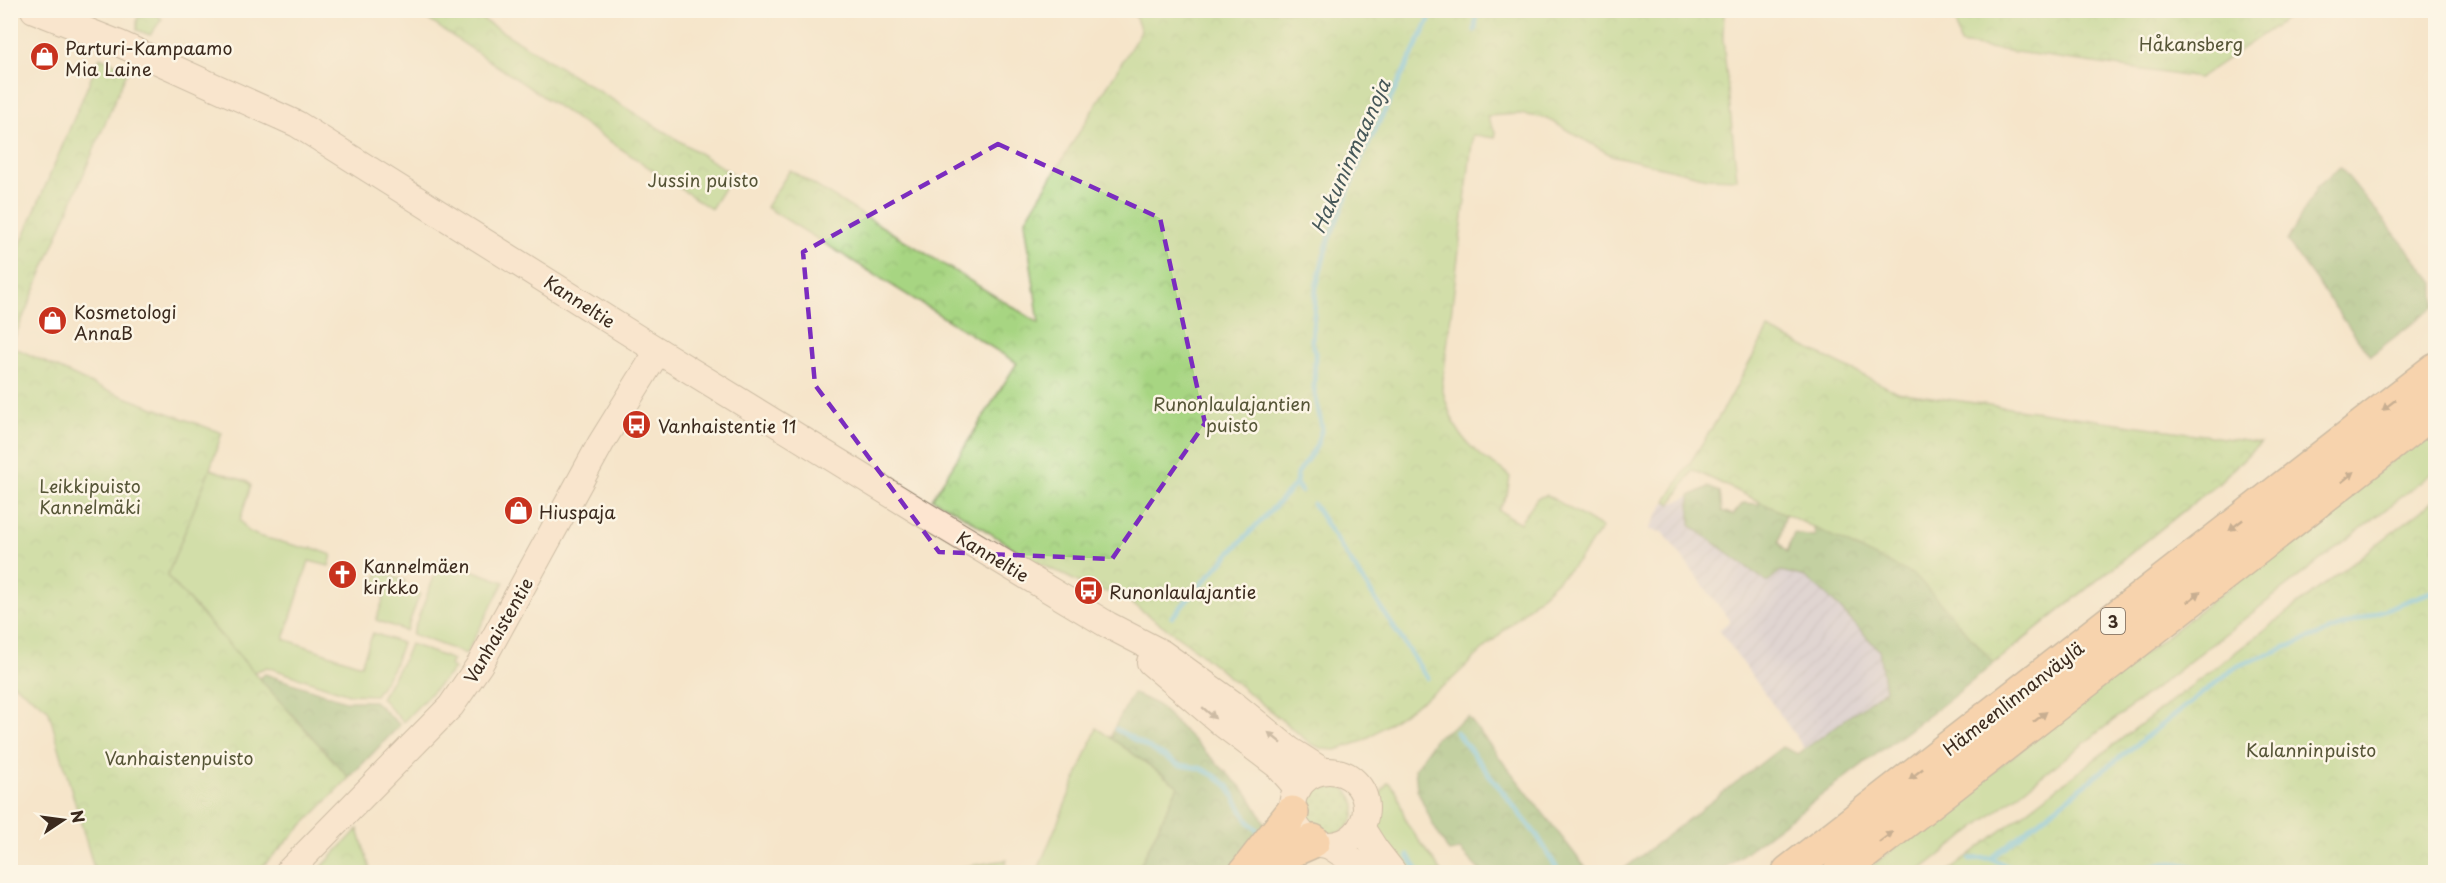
<svg xmlns="http://www.w3.org/2000/svg" width="2446" height="883" font-family="'Playpen Sans',sans-serif">
	<style>
		.industrial { fill: url(#industrial-furrows) }
		.grass { fill: #a7d582; stroke: #718050; stroke-width: 1.5 }
		.forest { fill: url(#forest-crowns); stroke: #607047; stroke-width: 1.5 }
		.park { fill: url(#park-crowns); stroke: #718050; stroke-width: 1.5 }
		.garden { fill: url(#garden-dots); stroke: #718050; stroke-width: 1.5 }
		.lines { fill: none; stroke-linecap: round; stroke-linejoin: round }
		.stream { stroke: #64c2e2; stroke-width: 5 }
		.secondary-casing { stroke: #988874; stroke-width: 28 }
		.highway-casing { stroke: #988874; stroke-width: 36 }
		.secondary { stroke: #fde5d0; stroke-width: 26 }
		.highway { stroke: #f9bd89; stroke-width: 33 }
		.oneway { fill: #906c4e }
		.oneway2 { fill: #9c8877 }
		.marked { fill: none; stroke: #7b2cbf; stroke-width: 4.5; stroke-dasharray: 12 8; stroke-linejoin: round }
		.labels { text-anchor: middle; dominant-baseline: central; stroke-width: 5; stroke-linejoin: round; paint-order: stroke }
		.shield { fill: #fcf5e5; stroke: #75675a; stroke-width: 1.5 }
		.shield-label { font-size: 16px; font-weight: bold; fill: #3b2a1e }
		.park-label { font-size: 18px; fill: #565537; stroke: #fcf5e5 }
		.poi-label { font-size: 18px; fill: #3b2a1e; stroke: #fcf5e5; text-anchor: start }
		.street-label { font-size: 18px; fill: #3b2a1e; stroke: #fcf5e5 }
		.water-label { font-size: 20px; font-style: italic; fill: #475859; stroke: #fcf5e5 }
	</style>
	<defs>
		<pattern id="industrial-furrows" width="10" height="10" patternUnits="userSpaceOnUse" patternTransform="scale(1.5)"><rect width="10" height="10" fill="#c5c0da"/><path d="M-1 1l2-2M0 10L10 0M9 11l2-2" fill="none" stroke="#aaa5bb"/></pattern>
		<pattern id="forest-crowns" width="20" height="18" patternUnits="userSpaceOnUse" patternTransform="scale(1.5)"><rect width="20" height="18" fill="#85b670"/><path d="M2 6a3 3 0 1 1 6 0M12 15a3 3 0 1 1 6 0" fill="none" stroke="#6e945b"/></pattern>
		<pattern id="park-crowns" width="20" height="18" patternUnits="userSpaceOnUse" patternTransform="scale(1.5)"><rect width="20" height="18" fill="#a7d582"/><path d="M2 6a3 3 0 1 1 6 0M12 15a3 3 0 1 1 6 0" fill="none" stroke="#91b770"/></pattern>
		<pattern id="garden-dots" width="8" height="8" patternUnits="userSpaceOnUse" patternTransform="scale(1.5)"><rect width="8" height="8" fill="#a7d582"/><path d="M2 2h.1M6 6h.1" fill="none" stroke="#91b770" stroke-width="1.8" stroke-linecap="round"/></pattern>
	</defs>
	<rect width="100%" height="100%" fill="#fcf5e5"/>
	<filter id="ink" filterUnits="userSpaceOnUse"><feTurbulence type="fractalNoise" baseFrequency=".0167" numOctaves="2"/><feDisplacementMap in="SourceGraphic" scale="12" xChannelSelector="R" yChannelSelector="G"/><feConvolveMatrix kernelMatrix="1 2 1 2 8 2 1 2 1" color-interpolation-filters="sRGB"/></filter>
	<filter id="wash" filterUnits="userSpaceOnUse"><feTurbulence type="fractalNoise" baseFrequency=".008" numOctaves="4" result="noise"/><feDisplacementMap in="SourceGraphic" scale="24" xChannelSelector="R" yChannelSelector="G"/><feGaussianBlur stdDeviation="1.35" result="paint"/><feColorMatrix in="noise" values="0 0 0 0 0 0 0 0 0 0 0 0 0 0 0 0 0 1.4 0 .05"/><feComposite in="paint" operator="in"/></filter>
	<g filter="url(#wash)">
		<rect width="100%" height="100%" fill="#f5e5cb"/>
		<polygon class="industrial" points="1690,496 1690,525 1767,581 1781,571 1805,577 1830,598 1879,650 1885,691 1805,749 1719,630 1730,621 1663,532 1649,530 1666,501 1671,504"/>
		<g class="grass">
			<polygon points="2435,427 2435,471 1918,872 1864,872"/>
			<polygon points="210,469 248,482 251,486 240,520 248,531 258,536 309,549 313,548 332,555 329,566 309,561 284,639 361,665 373,633 402,643 393,668 375,695 349,694 267,667 254,672 167,576"/>
			<polygon points="441,559 504,582 466,654 412,634"/>
			<polygon points="379,571 405,581 403,588 420,594 406,631 376,620 387,589 375,584"/>
			<polygon points="410,644 453,660 450,665 454,669 403,722 381,698 404,659"/>
			<polygon points="1097,728 1178,786 1140,866 1133,872 1037,872"/>
			<path d="M 1388,782 L 1396,791 L 1407,824 L 1442,872 L 1402,872 C 1384,841 1361,817 1388,782 Z"/>
		</g>
		<g class="forest">
			<polygon points="2340,167 2435,283 2435,306 2370,356 2287,241 2317,187"/>
			<polygon points="2260,443 2218,483 1950,699 1719,872 1620,872 1782,747 1798,754 1885,690 1879,650 1830,598 1805,577 1781,571 1767,582 1690,525 1690,496 1708,487 1720,492 1722,511 1733,515 1743,503 1758,504 1767,492 1789,499 1779,542 1787,552 1794,533 1815,536 1810,495"/>
			<polygon points="265,674 345,701 374,701 400,725 349,778 259,678"/>
			<polygon points="1133,693 1158,705 1248,794 1271,833 1229,872 1133,872 1140,866 1178,786 1111,738 1113,730"/>
			<polygon points="1468,717 1589,872 1481,872 1460,850 1449,852 1433,825 1417,789 1415,769 1435,738"/>
		</g>
		<g class="park">
			<polygon points="143,10 152,11 162,19 150,35 137,30 137,19"/>
			<polygon points="415,11 469,11 733,174 711,209"/>
			<path d="M 1133,11 L 1724,11 L 1723,39 L 1737,179 L 1707,178 L 1611,155 L 1546,118 L 1519,114 L 1487,116 L 1496,133 L 1495,138 L 1473,135 L 1442,388 C 1450,417 1458,439 1483,457 C 1491,464 1503,468 1510,477 L 1507,495 L 1498,510 L 1520,523 L 1537,498 L 1547,495 L 1602,528 L 1578,561 L 1449,682 L 1363,741 L 1336,750 L 1323,749 L 1311,744 L 1190,645 L 1121,596 L 1086,586 L 1027,557 L 956,511 L 932,499 L 1017,363 L 766,207 L 790,170 L 1039,323 L 1025,221 L 1141,31 Z"/>
			<polygon points="1953,11 1953,10 2291,11 2290,16 2199,78 1960,44"/>
			<polygon points="100,57 128,69 11,346 98,387 222,433 210,469 167,576 349,778 257,872 95,872 48,709 11,682 11,267"/>
			<polygon points="1768,329 1897,392 2260,443 2218,483 1994,663 1916,576 1693,470 1671,504 1666,501 1725,407"/>
			<polygon points="2435,500 2436,805 2431,809 2435,815 2435,872 1947,872"/>
			<polygon points="358,829 371,872 317,872"/>
			<polygon points="1007,860 1003,872 931,872"/>
		</g>
		<circle class="garden" cx="1330" cy="809" r="25"/>
		<g class="lines">
			<g class="stream">
				<polyline points="1475,30 1477,10"/>
				<polyline points="1301,491 1296,484 1297,474 1316,447 1322,428 1314,389 1315,352 1312,341 1316,287 1327,245 1361,159 1434,10"/>
				<polyline points="1313,504 1427,678"/>
				<polyline points="1172,617 1228,555 1296,484"/>
				<polyline points="1116,729 1179,765 1200,768 1215,776 1228,786 1248,821 1259,832"/>
				<polyline points="1456,732 1538,837 1559,872"/>
				<polyline points="1408,856 1419,872"/>
				<polyline points="1991,858 2237,666 2436,590"/>
				<polyline points="1970,859 1991,858 2018,872"/>
				<polyline points="1299,872 1321,869 1341,872"/>
				<path d="M 2136,872 C 2168,860 2177,860 2208,872"/>
			</g>
		</g>
	</g>
	<g filter="url(#ink)">
		<g class="lines">
			<defs>
				<g id="secondary">
					<polyline points="34,10 120,44 297,124 639,339 933,520 1108,625 1162,653 1236,706 1290,750 1323,771"/>
					<polyline points="1150,662 1224,725 1277,765 1298,789"/>
					<circle cx="1329" cy="808" r="37"/>
					<polyline points="1361,827 1375,849 1393,872"/>
					<polyline points="1328,845 1353,861 1366,872"/>
					<polyline points="288,872 451,706 480,664 601,443 658,351"/>
				</g>
				<g id="highway">
					<polyline points="1246,872 1292,813"/>
					<polyline points="1260,872 1286,853 1313,841"/>
					<polyline points="1789,872 2436,369"/>
					<polyline points="1840,872 2436,409"/>
				</g>
			</defs>
			<use href="#secondary" class="secondary-casing"/>
			<use href="#highway" class="highway-casing"/>
			<use href="#secondary" class="secondary"/>
			<use href="#highway" class="highway"/>
		</g>
		<defs><path id="oneway-solid" d="M-6-.8H1V-3.2L6.5 0L1 3.2V.8H-6Z" transform="scale(1.5)"/></defs>
		<g class="oneway">
			<use href="#oneway-solid" transform="translate(2389 405) rotate(142)"/>
			<use href="#oneway-solid" transform="translate(2348 477) rotate(-38)"/>
			<use href="#oneway-solid" transform="translate(2236 525) rotate(142)"/>
			<use href="#oneway-solid" transform="translate(2194 597) rotate(-38)"/>
			<use href="#oneway-solid" transform="translate(2040 717) rotate(-38)"/>
			<use href="#oneway-solid" transform="translate(1916 774) rotate(142)"/>
			<use href="#oneway-solid" transform="translate(1886 837) rotate(-38)"/>
		</g>
		<g class="oneway2">
			<use href="#oneway-solid" transform="translate(1209 713) rotate(41)"/>
			<use href="#oneway-solid" transform="translate(1275 738) rotate(-141)"/>
		</g>
	</g>
	<path d="M0 0H2446V883H0ZM 998,144 L 1160,218 L 1205,423 L 1112,559 L 939,552 L 815,385 L 803,252 Z" fill="#f5e5cb" fill-opacity=".55" fill-rule="evenodd"/>
	<path class="marked" d="M 998,144 L 1160,218 L 1205,423 L 1112,559 L 939,552 L 815,385 L 803,252 Z"/>
	<defs>
		<symbol id="shop-disc" viewBox="-11 -11 22 22"><circle r="9.5" fill="#c8321e" stroke="#fcf5e5"/><path d="M-5-2.5h2.3a2.7 3.5 0 0 1 5.4 0H5L5.5 6h-11ZM-1.5-2.5h3a1.5 2.3 0 0 0-3 0Z" fill="#fff"/></symbol>
		<symbol id="bus-disc" viewBox="-11 -11 22 22"><circle r="9.5" fill="#c8321e" stroke="#fcf5e5"/><path d="M-5-6H5V4H4V6H2V4H-2V6H-4V4H-5ZM-3.5-4V0h7V-4ZM-3.5 1.2v1.5H-2V1.2ZM2 1.2v1.5H3.5V1.2Z" fill="#fff"/></symbol>
		<symbol id="church-disc" viewBox="-11 -11 22 22"><circle r="9.5" fill="#c8321e" stroke="#fcf5e5"/><path d="M-1.2-6h2.4v3.5h3.3v2.4h-3.3V6h-2.4V-.1h-3.3v-2.4h3.3Z" fill="#fff"/></symbol>
	</defs>
	<g fill-rule="evenodd">
		<use href="#shop-disc" x="28" y="40" width="33" height="33"/>
		<use href="#shop-disc" x="36" y="304" width="33" height="33"/>
		<use href="#bus-disc" x="620" y="408" width="33" height="33"/>
		<use href="#shop-disc" x="502" y="494" width="33" height="33"/>
		<use href="#church-disc" x="326" y="558" width="33" height="33"/>
		<use href="#bus-disc" x="1072" y="574" width="33" height="33"/>
	</g>
	<g class="labels">
		<rect class="shield" x="2101" y="608" width="24" height="26" rx="4.5"/>
		<g class="shield-label">
			<text x="2113" y="621">3</text>
		</g>
		<g class="park-label">
			<text x="2191" y="43">Håkansberg</text>
			<text x="703" y="179">Jussin puisto</text>
			<text x="1232" y="403">Runonlaulajantien<tspan x="1232" dy="21">puisto</tspan></text>
			<text x="90" y="485">Leikkipuisto<tspan x="90" dy="21">Kannelmäki</tspan></text>
			<text x="2311" y="749">Kalanninpuisto</text>
			<text x="179" y="757">Vanhaistenpuisto</text>
		</g>
		<g class="poi-label">
			<text x="65" y="47">Parturi-Kampaamo<tspan x="65" dy="21">Mia Laine</tspan></text>
			<text x="74" y="311">Kosmetologi<tspan x="74" dy="21">AnnaB</tspan></text>
			<text x="658" y="425">Vanhaistentie 11</text>
			<text x="539" y="511">Hiuspaja</text>
			<text x="363" y="565">Kannelmäen<tspan x="363" dy="21">kirkko</tspan></text>
			<text x="1109" y="591">Runonlaulajantie</text>
		</g>
		<g class="street-label">
			<text transform="translate(580 301) rotate(33)">Kanneltie</text>
			<text transform="translate(993 556) rotate(31)">Kanneltie</text>
			<text transform="translate(498 630) rotate(-60)">Vanhaistentie</text>
			<text transform="translate(2013 698) rotate(-38)">Hämeenlinnanväylä</text>
		</g>
		<g class="water-label">
			<text transform="translate(1350 156) rotate(-66)">Hakuninmaanoja</text>
		</g>
	</g>
	<rect width="2446" height="883" fill="none" stroke="#fcf5e5" stroke-width="36"/>
	<g transform="translate(63 820) rotate(77)" stroke="#fcf5e5" stroke-width="4.5" paint-order="stroke">
	<path d="M0-4.5L10 22L0 15L-10 22Z" fill="#3b2a1e"/>
	<text y="-9" font-size="16" font-weight="bold" text-anchor="middle" fill="#3b2a1e">N</text>
	</g>
</svg>
